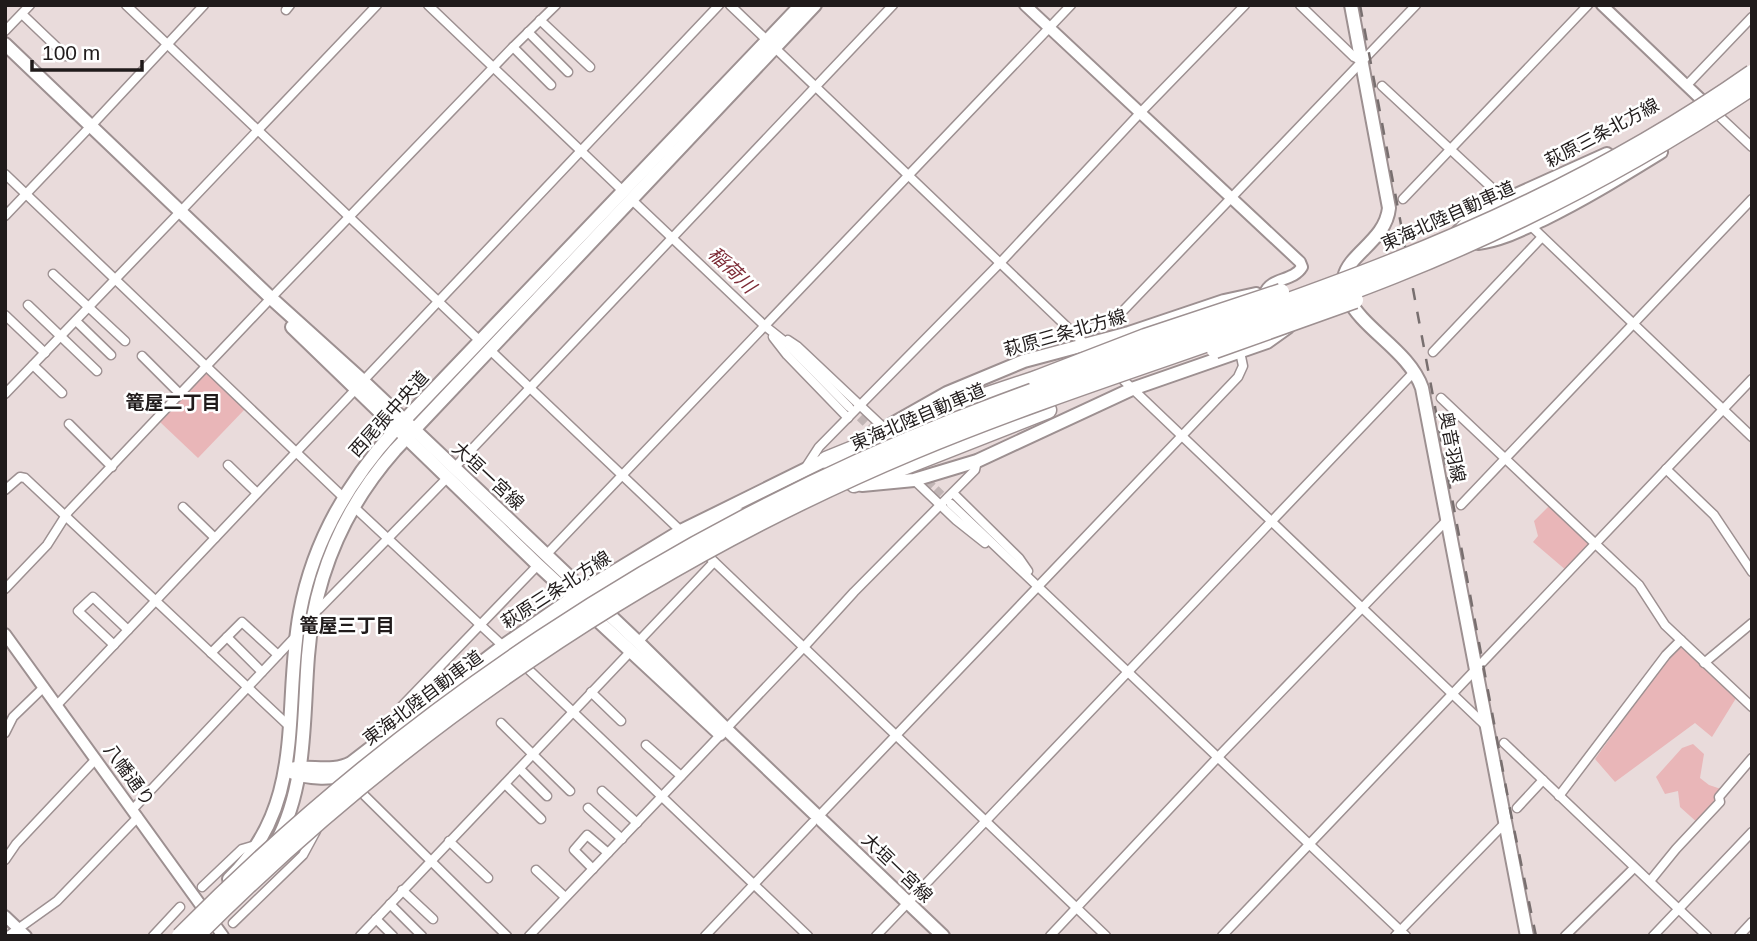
<svg xmlns="http://www.w3.org/2000/svg" width="1757" height="941" font-family="Arial,'Noto Sans JP',sans-serif">
	<style>
		.green { fill: #e9b6b8 }
		.lines { fill: none; stroke-linecap: round; stroke-linejoin: round }
		.minor-tunnel { stroke: #c1b5b5; stroke-width: 8; stroke-dasharray: 8 4; stroke-linecap: butt }
		.minor-casing { stroke: #9d9091; stroke-width: 11 }
		.tertiary-casing { stroke: #9d9091; stroke-width: 14 }
		.secondary-casing { stroke: #9d9091; stroke-width: 16 }
		.primary-casing { stroke: #9d9091; stroke-width: 16 }
		.motorway-casing { stroke: #9d9091; stroke-width: 19 }
		.minor { stroke: #fff; stroke-width: 8 }
		.tertiary { stroke: #fff; stroke-width: 10 }
		.secondary { stroke: #fff; stroke-width: 12 }
		.primary { stroke: #fff; stroke-width: 12 }
		.motorway { stroke: #fff; stroke-width: 16 }
		.rail { stroke: #786f6f; stroke-width: 2.5; stroke-dasharray: 12 12; stroke-linecap: butt }
		.motorway-bridge-casing { stroke: #9d9091; stroke-width: 19; stroke-linecap: butt }
		.motorway-bridge { stroke: #fff; stroke-width: 16 }
		.labels { text-anchor: middle; dominant-baseline: central; stroke-width: 5; stroke-linejoin: round; paint-order: stroke }
		.street-label { font-size: 18px; fill: #201b1b; stroke: #fff }
		.water-label { font-size: 19px; font-style: italic; fill: #7d2b36; stroke: #fff }
		.neighbourhood-label { font-size: 19px; font-weight: bold; fill: #201b1b; stroke: #fff }
	</style>
	<rect width="100%" height="100%" fill="#e9dbdb"/>
	<g class="green">
		<polygon points="208,372 245,409 198,458 160,422"/>
		<polygon points="1552,503 1594,543 1567,571 1533,542 1538,536 1534,521"/>
		<polygon points="1681,640 1738,695 1712,737 1695,723 1615,782 1595,759"/>
		<polygon points="1693,744 1704,754 1700,778 1709,785 1724,790 1699,824 1680,807 1678,791 1665,794 1656,777 1682,748"/>
	</g>
	<g class="lines">
		<g class="minor-tunnel">
			<polyline points="851,409 877,434"/>
			<polyline points="910,464 951,504"/>
		</g>
		<defs>
			<g id="minor">
				<polyline points="126,5 481,342"/>
				<polyline points="428,5 624,192"/>
				<polyline points="730,5 1087,346"/>
				<polyline points="1300,5 1354,57 1362,61"/>
				<polyline points="286,10 290,5"/>
				<polyline points="22,14 66,56"/>
				<polyline points="540,20 590,67"/>
				<polyline points="5,31 30,5"/>
				<polyline points="528,32 568,72"/>
				<polyline points="513,47 551,85"/>
				<polyline points="1687,85 1752,17"/>
				<polyline points="1382,86 1505,200"/>
				<polyline points="1719,116 1752,147"/>
				<polyline points="91,126 204,5"/>
				<polyline points="5,174 343,497"/>
				<polyline points="631,199 765,326 784,341 849,407"/>
				<polyline points="1403,199 1588,5"/>
				<polyline points="180,212 377,5"/>
				<polyline points="5,216 86,131"/>
				<polyline points="1530,225 1752,437"/>
				<polyline points="53,274 125,341"/>
				<polyline points="28,305 97,371"/>
				<polyline points="5,315 45,353"/>
				<polyline points="76,321 111,355"/>
				<polyline points="1073,332 1100,326 1120,314 1416,5"/>
				<polyline points="773,337 787,355 848,418"/>
				<polyline points="788,340 797,346 884,428"/>
				<polyline points="489,349 683,533"/>
				<polyline points="1433,352 1542,237"/>
				<polyline points="142,356 180,394"/>
				<polyline points="33,365 62,393"/>
				<polyline points="1117,374 1485,725"/>
				<polyline points="363,381 719,5"/>
				<polyline points="5,394 176,216"/>
				<polyline points="1441,398 1639,585 1665,625 1752,707"/>
				<polyline points="69,424 112,467"/>
				<polyline points="228,465 257,493"/>
				<polyline points="806,467 819,447 1000,263 1141,112 1245,5"/>
				<polyline points="454,468 893,5"/>
				<polyline points="1666,469 1714,515 1752,572"/>
				<polyline points="914,480 956,520 985,543"/>
				<polyline points="5,490 20,477 25,478 290,727"/>
				<polyline points="953,493 1019,558 1028,571"/>
				<polyline points="951,504 1406,936"/>
				<polyline points="1461,505 1752,199"/>
				<polyline points="353,506 503,646"/>
				<polyline points="183,507 215,538"/>
				<polyline points="703,551 1106,936"/>
				<polyline points="546,555 1071,5"/>
				<polyline points="5,589 47,545 68,512 271,298 513,47 556,5"/>
				<polyline points="314,608 319,609 447,478"/>
				<polyline points="227,637 262,672"/>
				<polyline points="638,642 714,562"/>
				<polyline points="114,645 78,611 93,597 128,630"/>
				<polyline points="211,653 242,622 278,655"/>
				<polyline points="1704,663 1752,623"/>
				<polyline points="528,669 808,936"/>
				<polyline points="591,692 621,721"/>
				<polyline points="57,705 355,390"/>
				<polyline points="408,718 401,707 538,565"/>
				<polyline points="501,723 570,791"/>
				<polyline points="5,733 13,717 44,687"/>
				<polyline points="1504,743 1707,936"/>
				<polyline points="646,745 681,776"/>
				<polyline points="520,769 547,796"/>
				<polyline points="505,784 541,819"/>
				<polyline points="602,791 637,823"/>
				<polyline points="363,794 507,936"/>
				<polyline points="1559,796 1666,655 1681,640"/>
				<polyline points="588,808 622,839"/>
				<polyline points="1517,808 1543,780"/>
				<polyline points="133,809 296,636"/>
				<polyline points="818,817 1238,377 1243,366 1239,347"/>
				<polyline points="449,841 488,878"/>
				<polyline points="5,860 16,844 96,759"/>
				<polyline points="593,869 574,850 587,835 608,853"/>
				<polyline points="536,870 565,897"/>
				<polyline points="1650,881 1676,849 1720,802 1719,797 1752,758"/>
				<polyline points="202,887 242,849 259,844"/>
				<polyline points="402,890 433,919"/>
				<polyline points="390,904 422,936"/>
				<polyline points="376,919 393,936"/>
				<polyline points="233,923 303,855 316,831"/>
				<polyline points="8,936 57,901 138,817"/>
				<polyline points="153,936 180,907"/>
				<polyline points="360,936 631,651"/>
				<polyline points="529,936 804,647 854,592 975,470 977,461"/>
				<polyline points="705,936 812,823"/>
				<polyline points="876,936 1414,372"/>
				<polyline points="1050,936 1218,757 1448,519"/>
				<polyline points="1222,936 1752,379"/>
				<polyline points="1395,936 1505,823"/>
				<polyline points="1565,936 1634,868"/>
				<polyline points="1653,936 1752,832"/>
				<polyline points="1739,936 1752,922"/>
			</g>
			<g id="tertiary">
				<path d="M 1025,5 L 1300,262 L 1302,267 C 1293,282 1271,277 1265,293"/>
				<polyline points="1602,5 1709,107"/>
				<polyline points="5,634 223,936"/>
				<polyline points="5,916 26,936"/>
			</g>
			<g id="secondary">
				<path d="M 1351,5 L 1389,208 C 1384,255 1310,261 1362,318 C 1382,340 1412,359 1422,388 L 1527,936"/>
				<polyline points="1457,233 1471,218 1485,209 1607,154"/>
				<path d="M 1478,243 C 1502,240 1522,229 1544,219 C 1585,199 1622,176 1661,152"/>
				<polyline points="871,436 947,393 1024,361 1129,333 1224,301 1256,294"/>
				<polyline points="862,485 914,480 977,461 1132,389 1267,342 1288,327"/>
				<polyline points="492,664 591,597 689,538 739,514"/>
				<path d="M 290,769 C 310,765 333,773 351,763 L 503,646 L 584,590 L 681,531 L 833,456"/>
				<path d="M 286,770 C 306,779 336,782 356,769"/>
			</g>
			<g id="primary">
				<polyline points="5,44 271,298 363,381 638,642 726,729 943,936"/>
				<polyline points="292,327 538,565 720,734"/>
				<path d="M 276,843 C 307,786 303,719 308,656 C 314,577 343,509 395,450 L 815,5"/>
				<path d="M 229,879 C 308,802 282,709 300,612 C 313,542 348,482 395,430 L 801,5"/>
			</g>
			<g id="motorway">
				<polyline points="826,460 979,398 1036,379"/>
				<polyline points="854,484 898,469 1048,410"/>
			</g>
		</defs>
		<use href="#minor" class="minor-casing"/>
		<use href="#tertiary" class="tertiary-casing"/>
		<use href="#secondary" class="secondary-casing"/>
		<use href="#primary" class="primary-casing"/>
		<use href="#motorway" class="motorway-casing"/>
		<use href="#minor" class="minor"/>
		<use href="#tertiary" class="tertiary"/>
		<use href="#secondary" class="secondary"/>
		<use href="#primary" class="primary"/>
		<use href="#motorway" class="motorway"/>
		<polyline class="rail" points="1360,5 1511,814 1536,936"/>
		<defs>
			<g id="motorway-bridge">
				<polyline points="1215,350 1355,300"/>
				<polyline points="1036,379 1145,337 1281,292"/>
				<path d="M 180,936 C 401,713 663,538 955,421 C 1098,364 1247,320 1390,263 C 1517,213 1641,151 1752,73"/>
				<path d="M 196,936 C 402,730 644,564 913,451 C 1071,385 1236,338 1394,275 C 1520,225 1639,162 1752,87"/>
			</g>
		</defs>
		<use href="#motorway-bridge" class="motorway-bridge-casing"/>
		<use href="#motorway-bridge" class="motorway-bridge"/>
	</g>
	<g class="labels">
		<g class="street-label">
			<text transform="translate(1602 133) rotate(-28)">萩原三条北方線</text>
			<text transform="translate(1448 216) rotate(-24)">東海北陸自動車道</text>
			<text transform="translate(1065 333) rotate(-16)">萩原三条北方線</text>
			<text transform="translate(389 414) rotate(-48)">西尾張中央道</text>
			<text transform="translate(918 417) rotate(-23)">東海北陸自動車道</text>
			<text transform="translate(1452 447) rotate(79)">奥音羽線</text>
			<text transform="translate(488 476) rotate(43)">大垣一宮線</text>
			<text transform="translate(556 590) rotate(-33)">萩原三条北方線</text>
			<text transform="translate(423 698) rotate(-37)">東海北陸自動車道</text>
			<text transform="translate(129 775) rotate(54)">八幡通り</text>
			<text transform="translate(897 868) rotate(44)">大垣一宮線</text>
		</g>
		<g class="water-label">
			<text transform="translate(732 270) rotate(44)">稲荷川</text>
		</g>
		<g class="neighbourhood-label">
			<text x="173" y="402">篭屋二丁目</text>
			<text x="347" y="625">篭屋三丁目</text>
		</g>
	</g>
	<rect width="1757" height="941" fill="none" stroke="#201b1b" stroke-width="14"/>
	<path d="M32 60v10h110v-10" fill="none" stroke="#201b1b" stroke-width="3.5"/>
	<text x="42" y="60" font-size="21" fill="#201b1b" stroke="#ffffff" stroke-width="5" paint-order="stroke">100 m</text>
</svg>
